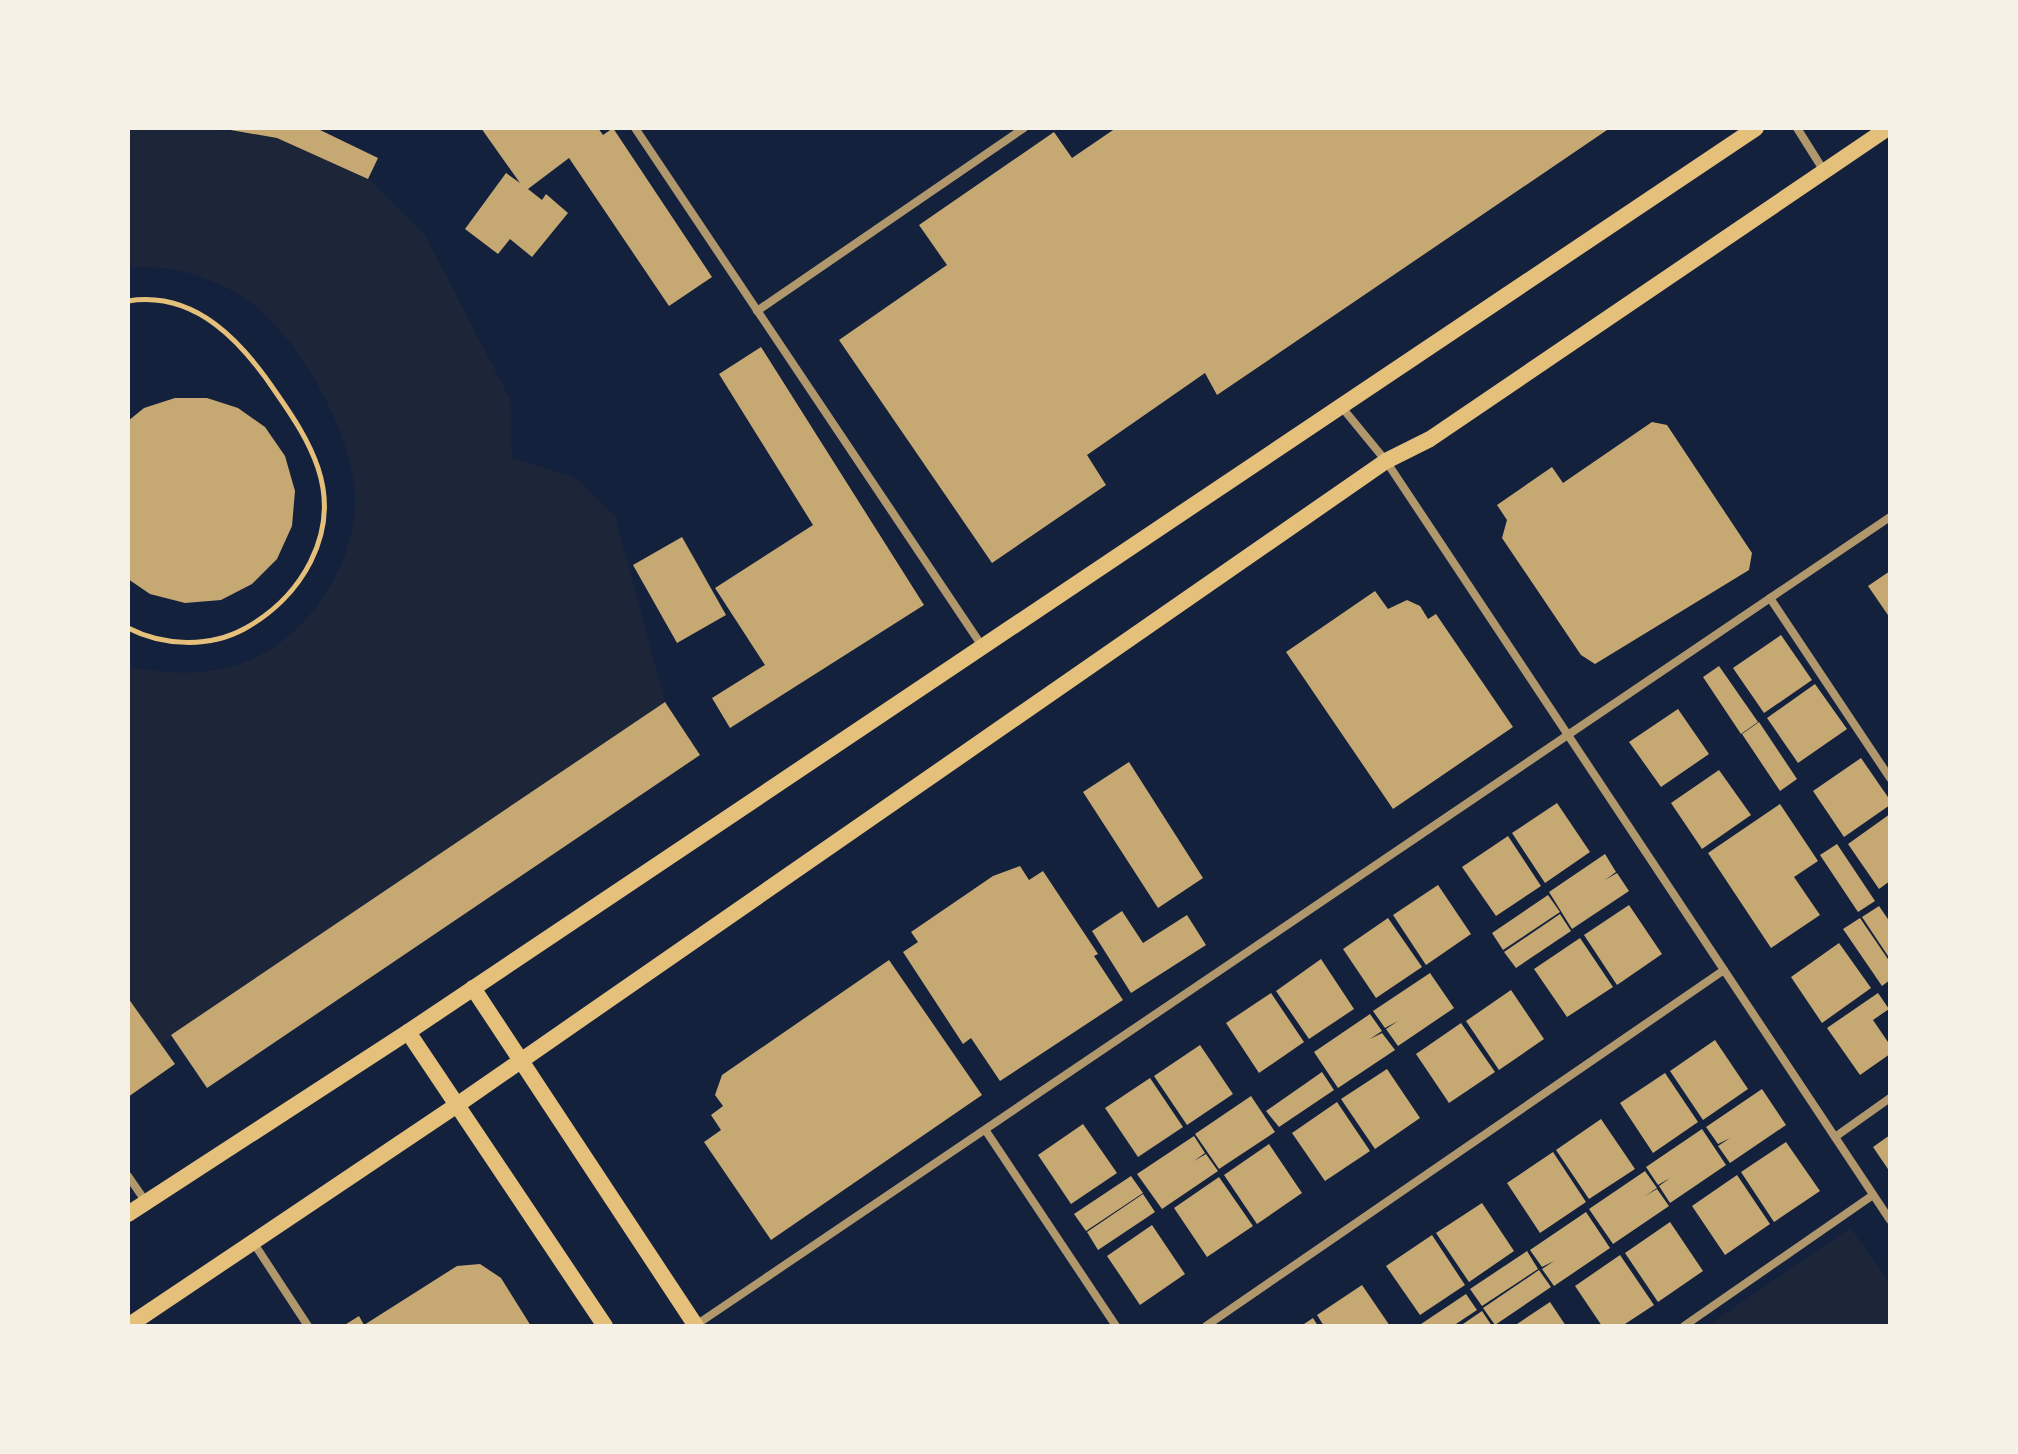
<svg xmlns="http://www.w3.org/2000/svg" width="2018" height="1454" font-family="Jost,sans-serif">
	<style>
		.green { fill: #1d2539 }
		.building { fill: #c6a872 }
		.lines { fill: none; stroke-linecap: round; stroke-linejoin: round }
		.path { stroke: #e5c07b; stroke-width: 5 }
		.minor { stroke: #b1986c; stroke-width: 8 }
		.secondary { stroke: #e5c07b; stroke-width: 16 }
	</style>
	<rect width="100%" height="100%" fill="#14213d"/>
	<g class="green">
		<path d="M 128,128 L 206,128 L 277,138 L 368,179 L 424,233 L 510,399 L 512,458 L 574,477 L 615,516 L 665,702 L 161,1044 L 128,998 L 128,667 C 163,673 195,676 230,667 C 302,649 359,566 355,492 C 351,430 296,331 243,297 C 210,276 167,263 128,268 Z"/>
		<polygon points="1851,1228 1890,1285 1890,1326 1707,1326"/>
	</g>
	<g class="building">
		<polygon points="219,128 316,128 378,158 368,179 277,138"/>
		<polygon points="481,128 598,128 603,135 613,128 712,277 669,306 569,158 528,189 542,200 546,194 568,213 532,257 510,239 498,254 465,229 506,173 520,183"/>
		<polygon points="1116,128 1610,128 1217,395 1205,373 1087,455 1106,485 992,563 839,340 947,265 919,225 1054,132 1072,158"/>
		<polygon points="761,347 924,605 730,728 712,698 765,665 715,588 813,525 719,374"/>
		<polygon points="175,398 207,398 238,408 265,427 285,456 295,491 292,526 277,559 252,584 221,600 185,603 150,594 128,579 128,421 144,408"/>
		<polygon points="1652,422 1667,425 1752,553 1749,570 1595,664 1581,655 1502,538 1507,520 1497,505 1552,467 1563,483"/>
		<polygon points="682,537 726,615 677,643 633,565"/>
		<polygon points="1890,571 1890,618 1868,586"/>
		<polygon points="1375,591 1388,609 1407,600 1420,606 1428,619 1436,614 1513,727 1393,809 1286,652"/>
		<polygon points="1781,635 1812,680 1764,713 1733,668"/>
		<polygon points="1719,666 1758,722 1741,734 1703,677"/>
		<polygon points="1815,684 1847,729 1798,763 1767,718"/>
		<polygon points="665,702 700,755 207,1088 171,1035"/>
		<polygon points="1678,709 1709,754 1661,787 1629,742"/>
		<polygon points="1759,722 1797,779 1780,791 1742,734"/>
		<polygon points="1861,758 1890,800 1890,805 1844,837 1813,791"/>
		<polygon points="1129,762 1203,878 1158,908 1083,792"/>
		<polygon points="1719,770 1751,815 1702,849 1671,803"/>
		<polygon points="1557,803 1590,852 1545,883 1512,833"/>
		<polygon points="1780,804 1818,861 1794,877 1820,915 1771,948 1708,853"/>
		<polygon points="1890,814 1890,881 1879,889 1848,844"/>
		<polygon points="1508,836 1541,886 1496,916 1462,867"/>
		<polygon points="1837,844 1875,901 1858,912 1820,855"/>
		<polygon points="1605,854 1616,872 1605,880 1617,873 1629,891 1572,929 1549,892"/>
		<polygon points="1020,866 1029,880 1043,871 1098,954 1094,956 1123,1000 1000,1081 971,1038 963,1044 903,952 918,942 911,932 993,876"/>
		<polygon points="1438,885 1471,934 1426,965 1393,915"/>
		<polygon points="1548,895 1560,912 1503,950 1492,933"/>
		<polygon points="1629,905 1662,954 1617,985 1584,935"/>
		<polygon points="1879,906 1890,922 1890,959 1862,917"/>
		<polygon points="1122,911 1143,943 1187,915 1206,945 1131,993 1092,931"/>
		<polygon points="1560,914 1571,931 1516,968 1504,952"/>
		<polygon points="1388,918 1422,967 1376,998 1343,949"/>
		<polygon points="1860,918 1890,962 1890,980 1882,986 1843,929"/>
		<polygon points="1580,938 1613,987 1567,1017 1534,969"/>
		<polygon points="1839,943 1871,988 1822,1023 1791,977"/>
		<polygon points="1321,959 1354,1009 1309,1039 1276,991"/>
		<polygon points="889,960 982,1095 771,1240 704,1142 721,1130 711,1115 723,1106 715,1095 722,1075"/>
		<polygon points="1430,973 1454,1008 1398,1046 1386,1029 1398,1021 1385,1028 1373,1011"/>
		<polygon points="1511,990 1544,1039 1499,1070 1466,1021"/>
		<polygon points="1271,993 1304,1042 1259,1073 1226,1023"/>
		<polygon points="1878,993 1889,1009 1873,1020 1890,1045 1890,1054 1860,1075 1827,1028"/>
		<polygon points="128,998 175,1064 128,1097"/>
		<polygon points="1370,1014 1382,1031 1370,1039 1382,1033 1395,1050 1338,1088 1314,1052"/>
		<polygon points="1461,1023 1495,1072 1449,1103 1416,1054"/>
		<polygon points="1715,1040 1748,1089 1703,1120 1670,1071"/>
		<polygon points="1200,1045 1233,1094 1187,1125 1154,1076"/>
		<polygon points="1387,1069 1420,1118 1375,1149 1341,1099"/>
		<polygon points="1322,1072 1334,1090 1279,1127 1266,1111"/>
		<polygon points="1665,1073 1698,1122 1653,1153 1620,1103"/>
		<polygon points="1150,1078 1183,1127 1138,1157 1105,1108"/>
		<polygon points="1762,1089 1786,1125 1730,1163 1718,1146 1730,1138 1718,1144 1706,1127"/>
		<polygon points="1251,1096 1275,1132 1219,1169 1195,1134"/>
		<polygon points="1337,1102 1370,1151 1325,1181 1292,1133"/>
		<polygon points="1601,1119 1635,1169 1589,1199 1556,1150"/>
		<polygon points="1083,1124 1117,1173 1071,1204 1038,1155"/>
		<polygon points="1702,1129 1726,1165 1670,1203 1659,1186 1670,1178 1658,1185 1646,1167"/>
		<polygon points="1890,1135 1890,1172 1873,1147"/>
		<polygon points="1194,1136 1205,1153 1194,1161 1206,1154 1218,1171 1162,1209 1137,1174"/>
		<polygon points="1786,1142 1820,1191 1774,1222 1741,1172"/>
		<polygon points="1269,1144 1302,1193 1257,1224 1224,1175"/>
		<polygon points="1553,1152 1586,1202 1540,1233 1507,1183"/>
		<polygon points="1645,1171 1657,1188 1645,1196 1657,1189 1669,1206 1613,1244 1589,1209"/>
		<polygon points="1737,1175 1770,1224 1725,1255 1692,1206"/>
		<polygon points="1131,1176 1143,1193 1086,1231 1074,1214"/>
		<polygon points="1219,1177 1253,1226 1207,1257 1174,1208"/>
		<polygon points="1143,1194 1155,1212 1098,1250 1087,1232"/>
		<polygon points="1482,1203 1514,1251 1469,1282 1436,1233"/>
		<polygon points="1586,1212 1610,1248 1554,1286 1542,1269 1554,1261 1542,1267 1530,1250"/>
		<polygon points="1670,1222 1703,1271 1658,1302 1625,1253"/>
		<polygon points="1152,1225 1185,1274 1140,1305 1107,1256"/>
		<polygon points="1432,1235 1465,1285 1420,1315 1386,1266"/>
		<polygon points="1527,1251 1538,1269 1482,1306 1470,1289"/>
		<polygon points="1620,1255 1654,1305 1622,1326 1602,1326 1575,1286"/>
		<polygon points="480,1264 501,1278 531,1326 343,1326 359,1316 364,1325 457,1266"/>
		<polygon points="1539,1270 1551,1287 1495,1325 1483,1308"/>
		<polygon points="1362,1285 1390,1326 1324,1326 1317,1315"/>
		<polygon points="1466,1294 1477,1310 1453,1326 1418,1326"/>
		<polygon points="1550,1302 1566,1326 1514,1326"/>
		<polygon points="1482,1311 1492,1326 1460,1326"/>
		<polygon points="1313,1318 1318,1326 1301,1326"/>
	</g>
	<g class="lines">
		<path class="path" d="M 128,301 C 196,290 243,343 277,394 C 293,417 309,441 318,468 C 340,534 301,598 244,629 C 209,648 163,646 128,628"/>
		<g class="minor">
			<polyline points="635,128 982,646"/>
			<polyline points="1797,128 1824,171"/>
			<polyline points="757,311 1024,128"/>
			<polyline points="1340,405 1386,461 1890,1220"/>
			<polyline points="1770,598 1890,778"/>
			<polyline points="986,1131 1116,1326"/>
			<polyline points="1835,1137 1890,1098"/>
			<polyline points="128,1176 146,1202"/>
			<polyline points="253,1242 308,1326"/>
			<polyline points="696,1325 1890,517"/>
			<polyline points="1206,1326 1724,970"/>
			<polyline points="1684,1326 1873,1195"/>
		</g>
		<g class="secondary">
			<polyline points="473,988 696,1326"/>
			<polyline points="408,1032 605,1326"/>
			<polyline points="128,1214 408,1032 1756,128"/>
			<polyline points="128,1326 457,1105 1386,461 1430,439 1888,128"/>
		</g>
	</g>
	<rect width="2018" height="1454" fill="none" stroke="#f6f1e7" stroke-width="260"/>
</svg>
